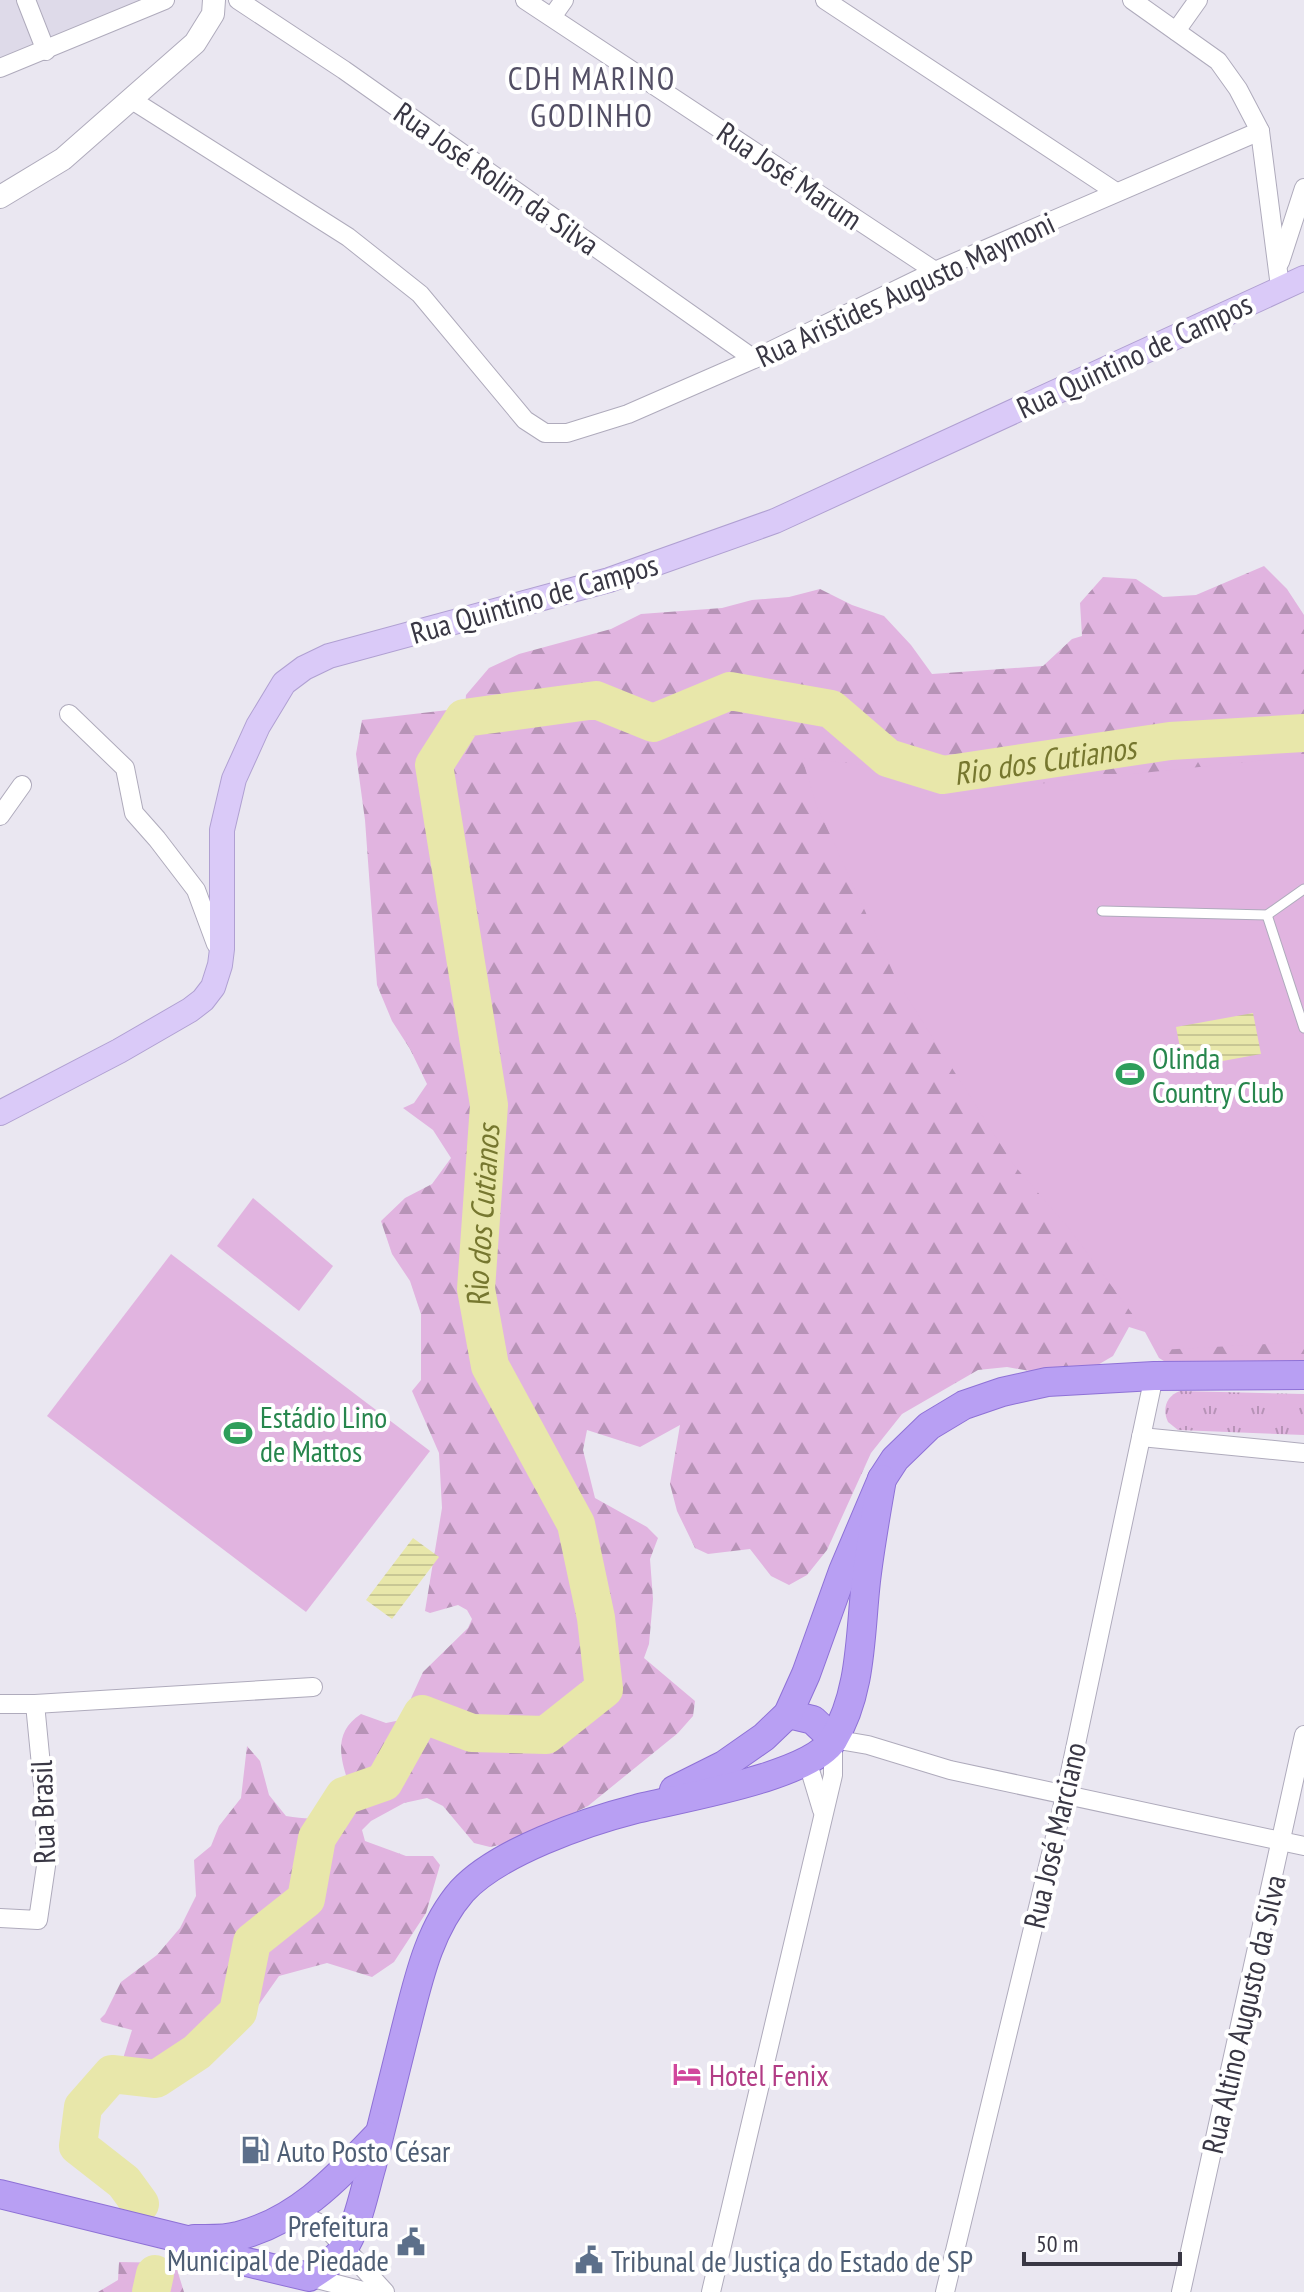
<svg xmlns="http://www.w3.org/2000/svg" width="1304" height="2292" font-family="'PT Sans Narrow',sans-serif">
	<style>
		.residential { fill: #dedae9 }
		.grass { fill: url(#grass-tufts) }
		.forest { fill: url(#forest-firs) }
		.garden { fill: #e1b4e0 }
		.water { fill: url(#water-rules) }
		.lines { fill: none; stroke-linecap: round; stroke-linejoin: round }
		.river { stroke: #e8e7aa; stroke-width: 38 }
		.service-casing { stroke: #afabbc; stroke-width: 11 }
		.minor-casing { stroke: #afabbc; stroke-width: 20 }
		.tertiary-casing { stroke: #afabbc; stroke-width: 24 }
		.secondary-casing { stroke: #b0a0d2; stroke-width: 26 }
		.primary-casing { stroke: #8e71d6; stroke-width: 30 }
		.service { stroke: #fff; stroke-width: 9 }
		.minor { stroke: #fff; stroke-width: 18 }
		.tertiary { stroke: #fff; stroke-width: 22 }
		.secondary { stroke: #dacaf8; stroke-width: 24 }
		.primary { stroke: #b89ff3; stroke-width: 28 }
		.labels { text-anchor: middle; dominant-baseline: central; stroke-width: 8; stroke-linejoin: round; paint-order: stroke }
		.street-label { font-size: 30px; fill: #393744; stroke: #fff }
		.leisure-label { font-size: 30px; fill: #27864d; stroke: #fff; text-anchor: start }
		.hotel-label { font-size: 30px; fill: #b23c85; stroke: #fff; text-anchor: start }
		.service-label { font-size: 30px; fill: #4e5e75; stroke: #fff; text-anchor: start }
		.neighbourhood-label { font-size: 32px; letter-spacing: 2px; fill: #534f65; stroke: #fff }
		.water-label { font-size: 32px; font-style: italic; fill: #76772f; stroke: #fff }
	</style>
	<defs>
		<pattern id="grass-tufts" width="24" height="20" patternUnits="userSpaceOnUse" patternTransform="scale(2)"><rect width="24" height="20" fill="#e1b4e0"/><path d="M3 7l-1-3M5 7V3M7 7l1-3M15 17l-1-3M17 17v-4M19 17l1-3" fill="none" stroke="#b793b7"/></pattern>
		<pattern id="forest-firs" width="22" height="20" patternUnits="userSpaceOnUse" patternTransform="scale(2)"><rect width="22" height="20" fill="#e1b4e0"/><path d="M5 1l3.5 6h-7zM16 11l3.5 6h-7z" fill="#b793b7"/></pattern>
		<pattern id="water-rules" width="6" height="5" patternUnits="userSpaceOnUse" patternTransform="scale(2)"><rect width="6" height="5" fill="#e8e7aa"/><path d="M0 2.5h6" fill="none" stroke="#c8c794"/></pattern>
	</defs>
	<rect width="100%" height="100%" fill="#eae7f1"/>
	<polygon class="residential" points="0,0 150,0 0,59"/>
	<path class="grass" d="M 1180,1391 L 1304,1394 L 1304,1435 L 1178,1430 L 1168,1422 C 1162,1409 1166,1396 1180,1391 Z"/>
	<g class="forest">
		<path d="M 1264,566 L 1287,589 L 1304,615 L 1304,1379 L 1185,1374 L 1159,1358 L 1145,1332 L 1129,1327 L 1113,1356 L 1096,1366 L 1058,1376 L 1007,1367 L 978,1370 L 902,1414 L 871,1453 L 827,1550 L 807,1575 L 789,1585 L 771,1576 L 750,1549 L 708,1554 L 695,1548 L 677,1511 L 670,1484 L 680,1425 L 640,1447 L 587,1430 L 583,1450 L 595,1498 L 647,1527 L 658,1538 L 650,1559 L 653,1599 L 649,1644 L 644,1658 L 695,1701 L 693,1716 L 678,1733 L 588,1806 L 513,1842 L 490,1847 L 474,1843 L 443,1806 L 427,1798 L 404,1803 L 371,1821 L 362,1830 L 365,1841 L 406,1856 L 433,1856 L 440,1865 L 426,1913 L 394,1962 L 372,1977 L 327,1963 L 279,1976 L 255,2010 L 217,2035 L 175,2073 L 142,2089 L 129,2085 L 121,2065 L 132,2030 L 102,2022 L 100,2019 L 105,2014 L 121,1982 L 157,1955 L 180,1928 L 196,1896 L 194,1860 L 211,1846 L 219,1826 L 241,1798 L 247,1746 L 260,1761 L 269,1795 L 286,1816 C 317,1821 334,1821 352,1793 C 342,1764 330,1734 361,1714 L 386,1723 L 401,1720 L 423,1672 L 468,1628 L 472,1619 L 467,1610 L 458,1605 L 430,1613 L 425,1611 L 442,1508 L 439,1453 L 412,1391 L 421,1380 L 421,1314 L 410,1281 L 392,1254 L 381,1221 L 405,1198 L 432,1184 L 451,1158 L 433,1130 L 403,1108 L 414,1103 L 427,1084 L 410,1049 L 392,1021 L 377,985 L 365,820 L 356,754 L 362,720 L 465,708 L 466,695 L 489,668 L 519,654 L 611,629 L 641,614 L 722,608 L 752,600 L 789,597 L 820,589 L 852,605 L 884,616 L 911,645 L 932,674 L 1043,666 L 1072,639 L 1082,636 L 1080,603 L 1103,577 L 1136,579 L 1163,597 L 1196,595 Z"/>
		<polygon points="119,2262 175,2263 184,2292 98,2292 118,2280"/>
	</g>
	<g class="garden">
		<polygon points="1304,756 1304,1342 1159,1350 1068,1227 1013,1164 898,983 816,804 802,758 1037,784"/>
		<polygon points="253,1198 333,1266 299,1311 217,1246"/>
		<polygon points="171,1254 430,1451 306,1612 47,1416"/>
	</g>
	<g class="water">
		<polygon points="1253,1013 1261,1054 1184,1068 1176,1027"/>
		<polygon points="413,1538 439,1557 392,1619 366,1600"/>
	</g>
	<g class="lines">
		<g class="river">
			<path id="s1" d="M 140,2204 L 124,2182 L 78,2146 L 83,2107 L 112,2074 L 156,2079 L 197,2052 L 238,2012 L 252,1942 L 306,1899 L 317,1838 L 344,1796 L 384,1782 L 422,1714 L 472,1733 L 546,1735 L 604,1689 L 596,1618 L 576,1524 L 490,1366 L 476,1289 L 489,1105 L 434,765 L 464,718 L 596,700 L 653,723 L 730,691 L 831,709 L 888,758 L 943,775 L 1170,741 L 1304,733"/>
			<polyline points="151,2292 155,2274"/>
		</g>
		<defs>
			<g id="service">
				<polyline points="1102,911 1267,915 1304,889"/>
				<polyline points="1267,915 1304,1028"/>
			</g>
			<g id="minor">
				<polyline points="26,0 46,51"/>
				<polyline points="238,0 344,70 754,359"/>
				<polyline points="525,0 935,271"/>
				<polyline points="825,0 1116,192"/>
				<polyline points="1132,0 1218,61 1238,89 1260,131 1280,287"/>
				<polyline points="552,17 564,0"/>
				<polyline points="1176,31 1198,0"/>
				<polyline points="0,68 165,0"/>
				<polyline points="132,100 348,237 420,294 525,420 545,433 567,433 628,414 754,359 935,271 1260,131"/>
				<polyline points="1280,262 1304,188"/>
				<polyline points="69,714 125,768 134,813 157,839 196,890 216,944"/>
				<polyline points="0,816 22,785"/>
				<polyline points="1141,1437 1304,1453"/>
				<polyline points="0,1704 35,1704 313,1687"/>
				<polyline points="807,1760 822,1810"/>
				<polyline points="0,1918 38,1920 46,1866 45,1806 35,1704"/>
				<polyline points="295,2213 317,2222 332,2234 385,2292"/>
				<polyline points="309,2277 367,2292"/>
				<polyline points="711,2292 833,1775 833,1739 868,1745 950,1770 1304,1846"/>
				<polyline points="945,2292 1065,1796 1154,1376"/>
				<polyline points="1181,2292 1304,1735"/>
			</g>
			<polyline id="tertiary" points="0,197 63,159 195,43 213,14 214,0"/>
			<polyline id="secondary" points="0,1113 119,1051 190,1010 203,1000 213,987 220,965 222,949 222,830 234,779 258,726 284,683 304,668 329,656 609,580 775,521 1304,278"/>
			<g id="primary">
				<polyline points="788,1714 813,1720 833,1739"/>
				<polyline points="674,1790 724,1765 764,1737 788,1714 806,1674 843,1571 882,1479 895,1459 929,1426 964,1405 1002,1392 1047,1382 1154,1376 1304,1375"/>
				<path d="M 0,2194 L 187,2240 L 234,2259 L 309,2277 C 320,2269 334,2262 342,2251 C 358,2227 364,2192 372,2165 C 383,2122 393,2079 404,2036 C 417,1986 427,1931 462,1891 C 498,1852 585,1822 636,1809 C 679,1798 810,1777 833,1740 C 862,1693 860,1634 866,1581 C 870,1547 876,1513 882,1479"/>
				<path d="M 194,2239 C 208,2239 224,2240 238,2236 C 297,2221 336,2179 377,2136"/>
			</g>
		</defs>
		<use href="#service" class="service-casing"/>
		<use href="#minor" class="minor-casing"/>
		<use href="#tertiary" class="tertiary-casing"/>
		<use href="#secondary" class="secondary-casing"/>
		<use href="#primary" class="primary-casing"/>
		<use href="#service" class="service"/>
		<use href="#minor" class="minor"/>
		<use href="#tertiary" class="tertiary"/>
		<use href="#secondary" class="secondary"/>
		<use href="#primary" class="primary"/>
	</g>
	<defs>
		<symbol id="stadium-bare" viewBox="-9 -9 18 18"><path d="M0-5a6.5 5 0 1 0 0 10a6.5 5 0 1 0 0-10ZM-3.5-1.8h7v3.6h-7Z" fill="#2e9e5b" stroke="#fff" stroke-width="2.5" paint-order="stroke"/></symbol>
		<symbol id="hotel-bare" viewBox="-9 -9 18 18"><path d="M-6-4.5h1.5V1H6V5H4.5V3h-9V5H-6ZM-4 0a1.8 1.8 0 1 1 3.6 0ZM.5 0V-2.5h3Q6-2.5 6 0Z" fill="#d1479c" stroke="#fff" stroke-width="2.5" paint-order="stroke"/></symbol>
		<symbol id="fuel-bare" viewBox="-9 -9 18 18"><path d="M-5.5-6h7V0h2V4h1.3V-2.5L3-4.5l.8-.8L6-3V5H2.5V1h-1V6h-7ZM-4.2-4.7v3.2H.2V-4.7Z" fill="#5c6f8a" stroke="#fff" stroke-width="2.5" paint-order="stroke"/></symbol>
		<symbol id="civic-bare" viewBox="-9 -9 18 18"><path d="M-.6-6.5H3V-4.5H.6V-3L4-1V1h2V6H-6V1h2V-1L-.6-3ZM-1.2 2.5V6h2.4V2.5Z" fill="#5c6f8a" stroke="#fff" stroke-width="2.5" paint-order="stroke"/></symbol>
	</defs>
	<g fill-rule="evenodd">
		<use href="#stadium-bare" x="1110" y="1054" width="40" height="40"/>
		<use href="#stadium-bare" x="218" y="1413" width="40" height="40"/>
		<use href="#hotel-bare" x="667" y="2054" width="40" height="40"/>
		<use href="#fuel-bare" x="235" y="2130" width="40" height="40"/>
		<use href="#civic-bare" x="391" y="2222" width="40" height="40"/>
		<use href="#civic-bare" x="569" y="2240" width="40" height="40"/>
	</g>
	<g class="labels">
		<g class="street-label">
			<text transform="translate(790 175) rotate(34)">Rua José Marum</text>
			<text transform="translate(497 178) rotate(35)">Rua José Rolim da Silva</text>
			<text transform="translate(905 289) rotate(-25)">Rua Aristides Augusto Maymoni</text>
			<text transform="translate(1134 355) rotate(-25)">Rua Quintino de Campos</text>
			<text transform="translate(534 598) rotate(-16)">Rua Quintino de Campos</text>
			<text transform="translate(42 1812) rotate(-92)">Rua Brasil</text>
			<text transform="translate(1054 1835) rotate(-77)">Rua José Marciano</text>
			<text transform="translate(1243 2014) rotate(-77)">Rua Altino Augusto da Silva</text>
		</g>
		<g class="leisure-label">
			<text x="1152" y="1057">Olinda<tspan x="1152" dy="34">Country Club</tspan></text>
			<text x="260" y="1416">Estádio Lino<tspan x="260" dy="34">de Mattos</tspan></text>
		</g>
		<g class="hotel-label">
			<text x="709" y="2074">Hotel Fenix</text>
		</g>
		<g class="service-label">
			<text x="277" y="2150">Auto Posto César</text>
			<text x="389" y="2225" text-anchor="end">Prefeitura<tspan x="389" dy="34">Municipal de Piedade</tspan></text>
			<text x="611" y="2260">Tribunal de Justiça do Estado de SP</text>
		</g>
		<g class="neighbourhood-label">
			<text x="592" y="78">CDH MARINO<tspan x="592" dy="37">GODINHO</tspan></text>
		</g>
		<g class="water-label">
			<text stroke="none"><textPath href="#s1" startOffset="2520">Rio dos Cutianos</textPath></text>
			<text stroke="none"><textPath href="#s1" startOffset="1392">Rio dos Cutianos</textPath></text>
		</g>
	</g>
	<path d="M1024 2252v12h156v-12" fill="none" stroke="#393744" stroke-width="4"/>
	<text x="1036" y="2252" font-size="24" fill="#393744" stroke="#ffffff" stroke-width="6" paint-order="stroke">50 m</text>
</svg>
